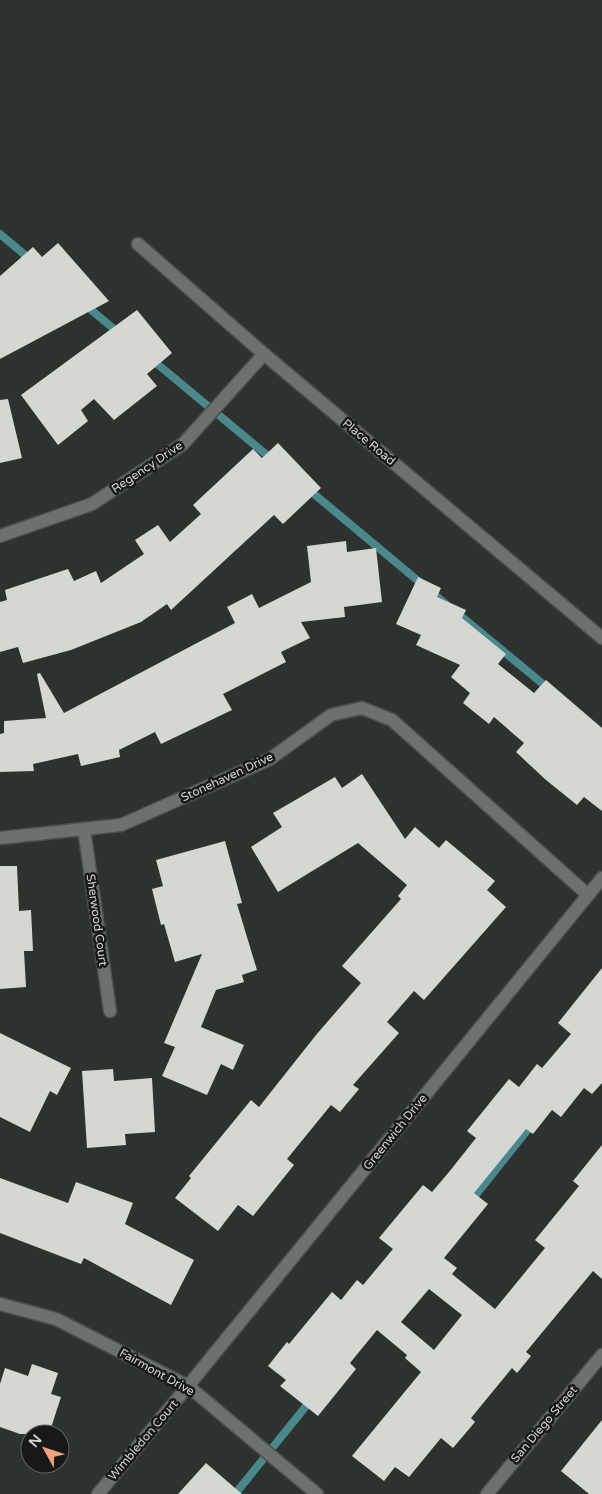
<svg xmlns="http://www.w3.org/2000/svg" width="602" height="1494" font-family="'Varela Round',sans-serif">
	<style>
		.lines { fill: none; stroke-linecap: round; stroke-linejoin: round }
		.stream { stroke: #4a888b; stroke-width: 8 }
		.building { fill: #d4d7d2; fill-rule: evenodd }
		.minor-casing { stroke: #4b4e4c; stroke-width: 15 }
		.minor { stroke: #6c716e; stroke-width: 12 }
		.labels { text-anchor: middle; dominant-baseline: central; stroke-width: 5; stroke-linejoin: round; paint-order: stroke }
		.street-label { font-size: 12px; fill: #d3d5d4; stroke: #171918 }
	</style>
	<rect width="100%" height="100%" fill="#2e322f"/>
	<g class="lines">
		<g class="stream">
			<polyline points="0,234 31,260"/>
			<polyline points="84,304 120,334"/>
			<polyline points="150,358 274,461"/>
			<polyline points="308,489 447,605"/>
			<polyline points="456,612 549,689"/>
			<polyline points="470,1202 533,1123"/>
			<polyline points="235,1494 311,1400"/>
		</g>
	</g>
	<g class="building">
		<polygon points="58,243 109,301 0,359 0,276 33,247 42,257"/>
		<polygon points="137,310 172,353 147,374 157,386 114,420 94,399 81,410 88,421 58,445 21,395"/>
		<polygon points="8,399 22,458 0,463 0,400"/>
		<polygon points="278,443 321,488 283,524 274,515 171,610 167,604 141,622 71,650 23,663 18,647 0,652 0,602 7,600 5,590 68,569 74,581 96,571 101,583 144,554 135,540 158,525 170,542 201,514 193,505 253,449 262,458"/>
		<polygon points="346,541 347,552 376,548 382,602 344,607 345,617 301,622 310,638 281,652 286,662 223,694 232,710 161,744 155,732 119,750 120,757 81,766 78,754 33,764 34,771 0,772 0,734 4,733 4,721 46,718 37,674 40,673 64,713 235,623 227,607 252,594 259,608 311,582 307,546"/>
		<polygon points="418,577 441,588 437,597 466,610 462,618 506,654 498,664 534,693 546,680 602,728 602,811 584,797 577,805 546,780 516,752 524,743 494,717 489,724 463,703 470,693 451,677 460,665 416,645 421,635 396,624"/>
		<polygon points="362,774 405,839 415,827 439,848 446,840 495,881 487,890 506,907 424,1000 414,991 387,1022 399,1033 353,1085 359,1089 340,1112 331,1105 287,1159 294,1165 253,1216 238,1205 218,1231 175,1198 191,1178 189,1176 251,1100 259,1107 316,1035 361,983 342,966 401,899 398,896 407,885 358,843 278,892 251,847 282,827 273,813 335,777 342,788"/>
		<polygon points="225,841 242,903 237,904 257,970 242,975 244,982 216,990 201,1027 244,1045 233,1070 221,1064 207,1095 162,1076 175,1047 164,1043 202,954 175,962 164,924 161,925 152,889 163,886 156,860"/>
		<polygon points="0,866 17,866 19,911 31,910 33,951 24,951 26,987 0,989"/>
		<path d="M 602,968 L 602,1083 L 592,1094 L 584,1088 L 561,1117 L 552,1110 L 533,1134 L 526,1129 L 474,1193 L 488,1204 L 444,1258 L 457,1268 L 452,1274 L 495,1309 L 545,1248 L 535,1240 L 579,1186 L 573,1181 L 602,1145 L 602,1279 L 593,1271 L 526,1352 L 531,1356 L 517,1373 L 512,1368 L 471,1418 L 475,1422 L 453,1448 L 441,1438 L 409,1477 L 395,1467 L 384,1481 L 352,1456 L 421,1372 L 405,1358 L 407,1355 L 377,1330 L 350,1363 L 356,1369 L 318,1416 L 280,1386 L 286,1380 L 268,1366 L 287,1342 L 289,1344 L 332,1292 L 341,1300 L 357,1280 L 363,1285 L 393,1249 L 379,1238 L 423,1185 L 432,1192 L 449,1172 L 476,1138 L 467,1131 L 509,1079 L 519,1087 L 537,1064 L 542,1068 L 571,1034 L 558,1023 ZM 429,1289 L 462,1315 L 434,1350 L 401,1322 Z"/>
		<polygon points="0,1033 71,1068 57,1095 50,1091 30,1132 0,1117"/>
		<polygon points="113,1069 114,1081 152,1078 155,1132 125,1134 126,1145 87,1148 82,1071"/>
		<polygon points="0,1178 68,1203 76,1182 133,1203 125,1224 194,1260 171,1305 84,1258 81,1264 0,1233"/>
		<polygon points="32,1364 58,1373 51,1394 61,1397 49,1434 20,1434 0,1427 0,1384 5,1368 28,1376"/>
		<polygon points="602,1420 602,1494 589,1494 561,1471"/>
		<polygon points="206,1463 242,1494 178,1494"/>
	</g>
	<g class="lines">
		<defs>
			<g id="minor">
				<polyline points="138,244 264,354 602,638"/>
				<polyline points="0,536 92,504 183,444 264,354"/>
				<polyline points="84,829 110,1011"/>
				<polyline points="0,838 121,825 270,759 331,715 362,708 392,720 588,895"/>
				<polyline points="0,1304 56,1319 188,1386 317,1494"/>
				<polyline points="98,1494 188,1386 602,878"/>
				<polyline points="487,1494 602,1355"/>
			</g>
		</defs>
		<use href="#minor" class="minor-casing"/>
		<use href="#minor" class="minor"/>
	</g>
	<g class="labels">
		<g class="street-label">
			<text transform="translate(369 442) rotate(40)">Place Road</text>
			<text transform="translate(147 467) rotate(-34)">Regency Drive</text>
			<text transform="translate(227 777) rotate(-25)">Stonehaven Drive</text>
			<text transform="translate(97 920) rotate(82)">Sherwood Court</text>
			<text transform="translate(395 1132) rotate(-51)">Greenwich Drive</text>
			<text transform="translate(157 1372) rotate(29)">Fairmont Drive</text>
			<text transform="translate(544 1424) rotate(-50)">San Diego Street</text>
			<text transform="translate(143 1440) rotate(-50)">Wimbledon Court</text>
		</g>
	</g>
	<g transform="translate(45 1449) rotate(310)"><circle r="24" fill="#171918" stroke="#626463"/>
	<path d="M0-4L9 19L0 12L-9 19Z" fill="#f1a17d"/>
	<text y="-8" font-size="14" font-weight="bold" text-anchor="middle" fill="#d3d5d4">N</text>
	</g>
</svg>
